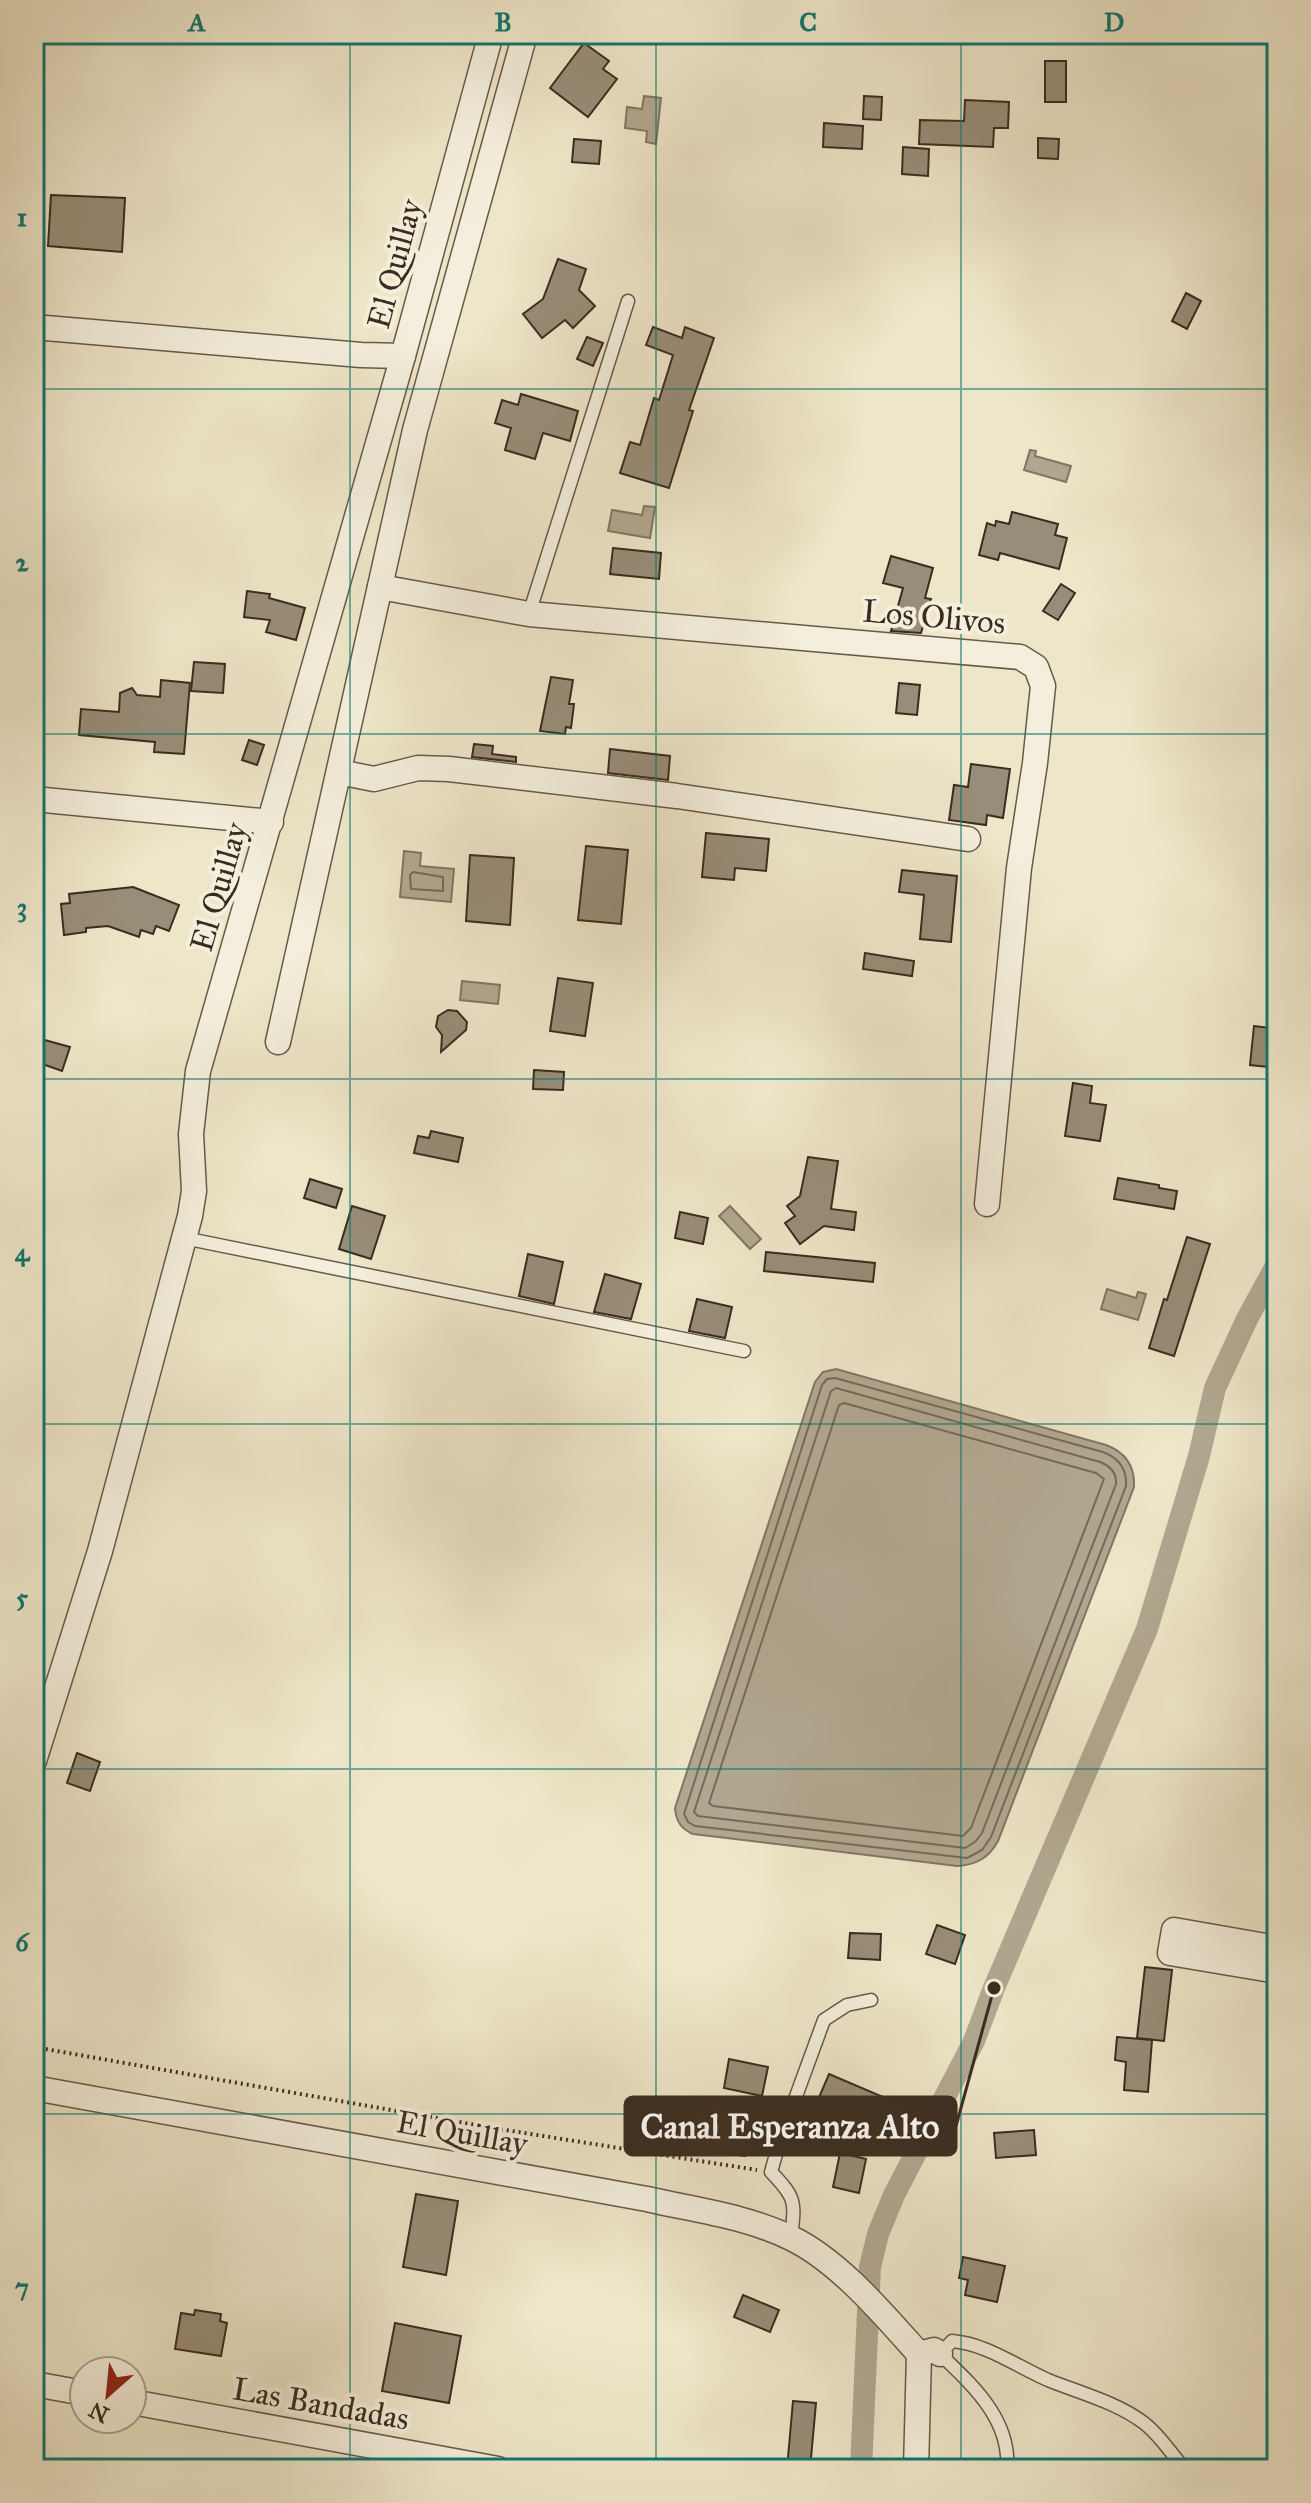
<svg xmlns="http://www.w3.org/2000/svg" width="1311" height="2503" font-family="'IM FELL Great Primer',serif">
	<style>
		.water { fill: #b1a790; stroke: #817663; stroke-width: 2 }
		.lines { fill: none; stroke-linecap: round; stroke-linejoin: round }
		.shore { stroke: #766a58; stroke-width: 2 }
		.canal { stroke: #b1a790; stroke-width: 22 }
		.building { fill: #988d78; stroke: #3a2c20; stroke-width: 2 }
		.lane-casing { stroke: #675a4a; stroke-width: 15 }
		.street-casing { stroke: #675a4a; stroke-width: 27 }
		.path { stroke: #3a2c20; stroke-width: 4; stroke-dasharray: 2 4; stroke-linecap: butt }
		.lane { stroke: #f4efdc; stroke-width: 12 }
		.street { stroke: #f4efdc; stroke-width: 24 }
		.grid { fill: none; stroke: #0f766e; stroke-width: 2; stroke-opacity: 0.55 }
		.labels { text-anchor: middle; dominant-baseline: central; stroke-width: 8; stroke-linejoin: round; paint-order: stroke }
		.street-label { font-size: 32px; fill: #3a2c20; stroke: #f4efdc }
		.leader { fill: none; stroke: #3a2c20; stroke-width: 3 }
		.callout-dot { fill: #3a2c20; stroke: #f4efdc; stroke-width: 3 }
		.callout { fill: #3a2c20; stroke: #3a2c20; stroke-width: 3 }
		.callout-label { font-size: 34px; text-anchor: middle; font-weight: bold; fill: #fff }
		.neatline { fill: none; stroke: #0f766e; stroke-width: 3 }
		.grid-label { font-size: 26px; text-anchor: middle; font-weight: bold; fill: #0f766e }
	</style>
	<rect width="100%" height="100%" fill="#eee6c9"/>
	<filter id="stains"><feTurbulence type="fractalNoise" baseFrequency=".0025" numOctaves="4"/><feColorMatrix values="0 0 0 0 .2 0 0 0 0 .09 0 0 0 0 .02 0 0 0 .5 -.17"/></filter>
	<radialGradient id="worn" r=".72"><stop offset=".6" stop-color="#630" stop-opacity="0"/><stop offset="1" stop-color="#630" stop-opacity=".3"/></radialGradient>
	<g class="water">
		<polygon points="644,96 661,98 656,144 646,142 647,131 625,128 627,107 642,109"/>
		<polygon points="1030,450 1036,451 1035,456 1071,466 1066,482 1024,470"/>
		<polygon points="644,506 655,507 650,538 608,531 612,510 642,515"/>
		<polygon points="404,851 421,853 420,866 454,869 451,902 400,897"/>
		<polygon points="462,981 500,985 498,1004 460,1000"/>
		<polygon points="730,1206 761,1239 750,1249 719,1216"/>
		<polygon points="1107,1289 1136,1298 1138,1292 1146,1294 1138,1320 1101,1309"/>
		<path d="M 836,1369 L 1106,1445 C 1125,1452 1135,1466 1134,1487 L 998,1841 C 989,1858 976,1865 957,1866 L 693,1834 C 681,1829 676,1821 675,1808 L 815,1382 L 823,1372 Z"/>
	</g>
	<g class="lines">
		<g class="shore">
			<polygon points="413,872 443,877 443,891 411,889 410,875"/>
			<path d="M 835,1378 L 1103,1452 C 1119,1458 1127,1469 1126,1486 L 991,1837 L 982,1850 L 967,1858 L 695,1826 L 688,1822 L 684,1814 L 822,1385 L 827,1379 Z"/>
			<path d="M 836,1388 L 1100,1462 C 1110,1466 1117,1472 1116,1484 L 982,1833 L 975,1842 L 965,1848 L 698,1816 L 694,1812 L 831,1391 Z"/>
			<polygon points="844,1403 1096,1473 1104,1479 971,1828 963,1836 713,1806 709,1803 839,1405"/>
		</g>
		<polyline class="canal" points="861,2469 870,2267 878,2234 894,2195 974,2041 994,1988 1147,1629 1199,1456 1215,1388 1247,1319 1277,1264"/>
	</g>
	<g class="building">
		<polygon points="584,43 609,61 603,69 617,79 588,117 550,88"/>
		<rect x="1045" y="61" width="21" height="41"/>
		<polygon points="864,96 882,97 881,120 863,119"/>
		<polygon points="965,100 1009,102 1008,128 994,128 993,147 919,144 920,120 964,121"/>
		<polygon points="824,123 863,126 862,149 823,147"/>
		<polygon points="1038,138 1059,139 1058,159 1038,158"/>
		<polygon points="574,139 601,141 599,164 572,162"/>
		<polygon points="903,147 929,149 928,176 902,174"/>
		<polygon points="51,195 125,198 122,252 48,246"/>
		<polygon points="558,259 586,269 579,290 595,306 573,328 565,320 542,338 523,314 543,299"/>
		<polygon points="1186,293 1201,301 1187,329 1172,321"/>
		<polygon points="653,327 682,338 685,327 714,338 689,410 693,411 669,488 620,473 630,442 640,445 654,398 659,400 673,355 646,345"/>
		<polygon points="587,337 603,343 593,366 577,359"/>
		<polygon points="521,394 578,411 570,441 543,433 535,459 505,450 511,428 495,423 502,400 518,405"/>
		<polygon points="1012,512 1058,524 1055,535 1067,538 1059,569 1000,553 998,560 979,555 987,523 995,526 996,521 1009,524"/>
		<polygon points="613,548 661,553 659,579 610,574"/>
		<polygon points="891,556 933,568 925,598 931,599 921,633 891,631 903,588 883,583"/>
		<polygon points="1061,584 1075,593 1058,620 1043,611"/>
		<polygon points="247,591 270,594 269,598 305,608 296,640 266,632 270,620 244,617"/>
		<polygon points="194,662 225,664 223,693 191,691"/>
		<polygon points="551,677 573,680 569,704 574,704 571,728 566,727 565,734 540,731"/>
		<polygon points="161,680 190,683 184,754 154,752 155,742 79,735 81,709 119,712 120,693 132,688 137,695 160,697"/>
		<polygon points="899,683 920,685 917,715 896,713"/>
		<polygon points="249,740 264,745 257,765 242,760"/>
		<polygon points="474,744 493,746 492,754 516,757 516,762 472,757"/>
		<polygon points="610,749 670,756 668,780 608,773"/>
		<polygon points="971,764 1010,769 1003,818 987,815 986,825 949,820 954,785 968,787"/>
		<polygon points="706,833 769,839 766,871 735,868 734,880 702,877"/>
		<polygon points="586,846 628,850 621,924 578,920"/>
		<polygon points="470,855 514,858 510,925 466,921"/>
		<polygon points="902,870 957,876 951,942 920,939 924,895 899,892"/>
		<polygon points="133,887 179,905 169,931 156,926 153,934 141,930 139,937 108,926 86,928 86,932 64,935 61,904 70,903 69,894"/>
		<polygon points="865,953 914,961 912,976 863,969"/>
		<polygon points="558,978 593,983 585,1036 550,1031"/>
		<polygon points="448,1010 457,1011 467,1022 466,1030 441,1052 442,1035 436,1027 438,1016"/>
		<polygon points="1254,1026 1277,1029 1277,1058 1270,1057 1268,1067 1250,1065"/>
		<polygon points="34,1037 70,1047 62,1071 34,1061"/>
		<polygon points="534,1070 564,1072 563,1090 533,1089"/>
		<polygon points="1073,1083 1092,1086 1090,1103 1106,1105 1100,1141 1065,1136"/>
		<polygon points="431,1131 463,1138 458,1162 414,1153 418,1136 429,1138"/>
		<polygon points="808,1157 838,1161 831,1209 856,1212 854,1230 824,1226 800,1244 785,1223 795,1216 787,1206 800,1196"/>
		<polygon points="1118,1178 1159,1185 1159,1188 1177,1191 1174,1209 1114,1199"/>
		<polygon points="310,1179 342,1189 336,1208 304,1198"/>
		<polygon points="352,1206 385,1216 371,1259 339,1249"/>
		<polygon points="680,1212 708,1218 703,1244 675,1238"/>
		<polygon points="1187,1237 1210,1244 1174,1356 1149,1348 1164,1299 1167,1300"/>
		<polygon points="766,1252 875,1263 873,1282 764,1271"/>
		<polygon points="528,1254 563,1262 554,1304 519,1296"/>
		<polygon points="605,1274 641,1284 631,1319 594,1312"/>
		<polygon points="697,1299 732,1307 725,1338 689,1331"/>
		<polygon points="77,1753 100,1762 90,1791 67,1783"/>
		<polygon points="937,1925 965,1935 955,1964 926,1954"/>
		<polygon points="850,1933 881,1934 880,1960 848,1958"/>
		<polygon points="1145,1967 1172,1970 1164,2041 1137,2038"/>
		<polygon points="1117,2037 1152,2040 1148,2092 1124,2090 1126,2062 1115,2060"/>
		<polygon points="729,2059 768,2067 762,2096 724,2088"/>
		<polygon points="829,2074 890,2100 877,2130 817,2102"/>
		<polygon points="646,2109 684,2116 683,2121 750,2132 745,2156 641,2138"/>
		<polygon points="1034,2130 1036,2155 996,2158 994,2133"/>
		<polygon points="840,2153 866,2159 859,2193 833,2187"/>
		<polygon points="416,2194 458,2201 446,2275 403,2267"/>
		<polygon points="963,2257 1005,2266 997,2302 965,2295 968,2280 959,2278"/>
		<polygon points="743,2295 779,2310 770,2332 734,2317"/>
		<polygon points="195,2310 221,2314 220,2321 227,2323 221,2356 175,2349 181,2313 194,2315"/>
		<polygon points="395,2323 461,2336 449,2403 382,2391"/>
		<polygon points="793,2401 816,2403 810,2469 787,2469"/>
	</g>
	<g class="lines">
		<defs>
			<g id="lane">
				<polyline points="529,614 628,301"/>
				<polyline points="184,1238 744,1351"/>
				<path d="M 791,2238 C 795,2202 797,2199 771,2172 L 780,2140 L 824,2020 L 847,2005 L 871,2000"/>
				<path d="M 1007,2469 C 1011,2419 972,2385 940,2354 L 952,2341 C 987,2344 1016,2366 1048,2380 C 1080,2393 1116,2402 1144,2423 C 1161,2436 1171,2454 1185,2469"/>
			</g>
			<g id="street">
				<polyline points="34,327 361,355 403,356"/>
				<polyline points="380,587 529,614 1020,657 1036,667 1043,686 1035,763 1019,868 987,1204"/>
				<polyline points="339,772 374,779 418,768 449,769 677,796 968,839"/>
				<polyline points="34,799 271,822"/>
				<polyline points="278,1042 415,430 525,34"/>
				<polyline points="34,1761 100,1551 190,1216 194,1191 191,1134 198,1071 403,356 491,34"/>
				<polyline points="1277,1948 1174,1930 1170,1953 1277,1971"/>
				<path d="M 34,2088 L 647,2199 C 694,2210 746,2216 791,2238 C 839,2261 884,2315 919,2354 L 934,2350 L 940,2354"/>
				<polyline points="34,2384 84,2393"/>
				<polyline points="132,2402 498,2469"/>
				<polyline points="916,2469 919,2354"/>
			</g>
		</defs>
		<use href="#lane" class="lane-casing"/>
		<use href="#street" class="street-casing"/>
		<polyline class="path" points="34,2047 493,2128 757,2170"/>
		<use href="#lane" class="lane"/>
		<use href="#street" class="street"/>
	</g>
	<path class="grid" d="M 350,34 L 350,2469M 656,34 L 656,2469M 961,34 L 961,2469M 34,389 L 1277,389M 34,734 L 1277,734M 34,1079 L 1277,1079M 34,1424 L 1277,1424M 34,1769 L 1277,1769M 34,2114 L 1277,2114"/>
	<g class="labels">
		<g class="street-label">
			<text transform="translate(395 264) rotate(-75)">El Quillay</text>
			<text transform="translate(934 617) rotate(5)">Los Olivos</text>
			<text transform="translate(219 887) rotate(-74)">El Quillay</text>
			<text transform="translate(462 2133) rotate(10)">El Quillay</text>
			<text transform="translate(321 2404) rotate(10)">Las Bandadas</text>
		</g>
	</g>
	<path class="leader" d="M994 1988L956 2126"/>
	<circle class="callout-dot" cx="994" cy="1988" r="8"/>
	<rect class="callout" x="625" y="2097" width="331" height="58" rx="8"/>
	<g class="callout-label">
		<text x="790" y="2138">Canal Esperanza Alto</text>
	</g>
	<rect width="1311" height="2503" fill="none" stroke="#eee6c9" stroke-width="88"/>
	<g transform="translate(108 2395) rotate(207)"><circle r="38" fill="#f4efdc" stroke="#aaa191" stroke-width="2"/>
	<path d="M0-6L14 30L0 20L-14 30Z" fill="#8f2418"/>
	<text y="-12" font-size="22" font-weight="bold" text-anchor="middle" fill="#3a2c20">N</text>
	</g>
	<rect x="44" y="44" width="1223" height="2415" class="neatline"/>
	<g class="grid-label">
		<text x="197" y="31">A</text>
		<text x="503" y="31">B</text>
		<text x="808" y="31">C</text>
		<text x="1114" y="31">D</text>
		<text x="22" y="226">1</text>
		<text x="22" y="571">2</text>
		<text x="22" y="916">3</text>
		<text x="22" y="1261">4</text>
		<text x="22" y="1606">5</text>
		<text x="22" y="1951">6</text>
		<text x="22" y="2296">7</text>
	</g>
	<rect width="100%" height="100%" filter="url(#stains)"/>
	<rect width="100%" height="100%" fill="url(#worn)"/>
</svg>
